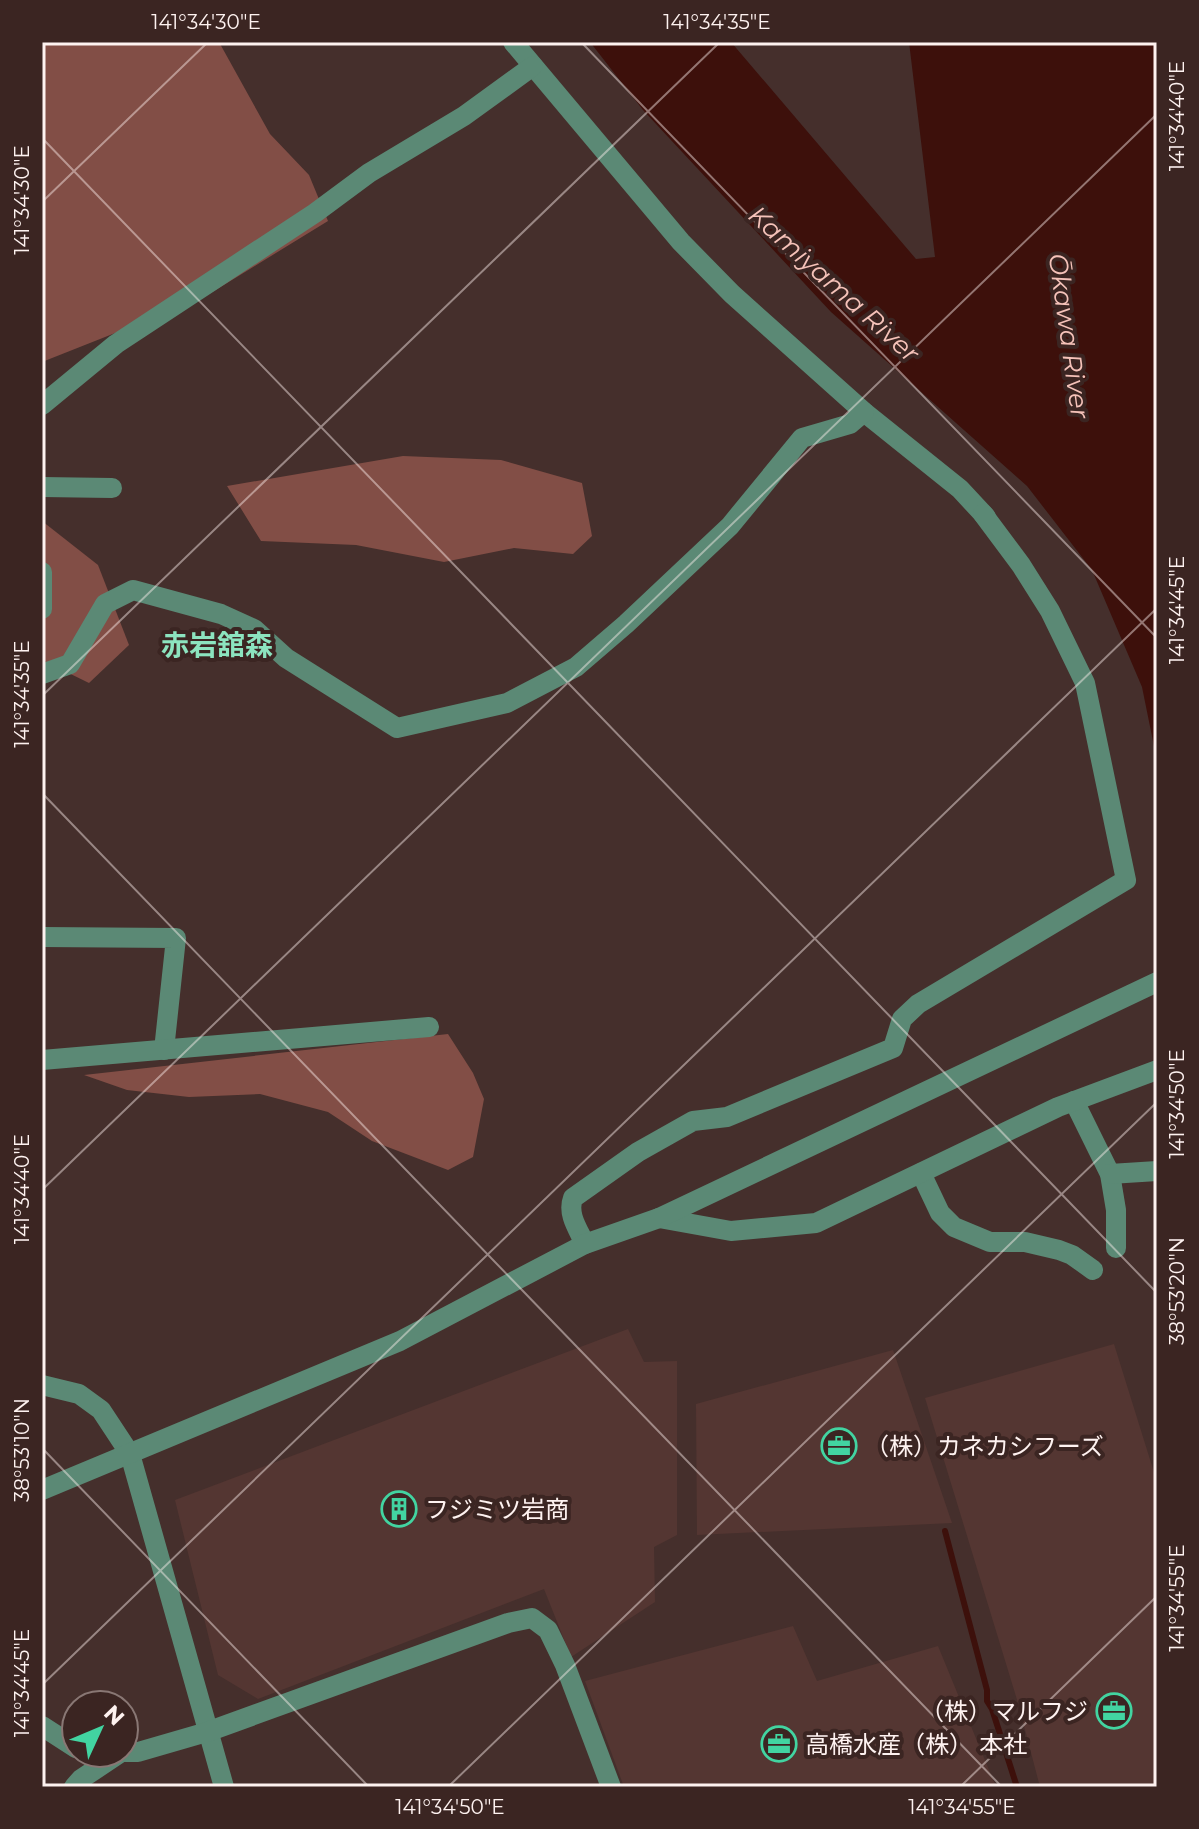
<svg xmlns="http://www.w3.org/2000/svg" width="1199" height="1829" font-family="Montserrat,'Noto Sans JP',sans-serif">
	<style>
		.built { fill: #543632 }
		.forest { fill: #824e46 }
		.water { fill: #3d100b }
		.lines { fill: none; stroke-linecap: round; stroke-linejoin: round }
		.stream { stroke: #3d100b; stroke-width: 6 }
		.minor { stroke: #5b8975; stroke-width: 20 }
		.ticks { fill: none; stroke: #fef2f0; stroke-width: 2; stroke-opacity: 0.45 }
		.labels { text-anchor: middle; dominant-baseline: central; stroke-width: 8; stroke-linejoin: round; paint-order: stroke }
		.poi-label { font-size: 24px; fill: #fef2f0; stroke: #3b2522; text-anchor: start }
		.water-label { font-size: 26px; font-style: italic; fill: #f5c2b9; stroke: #3b2522 }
		.quarter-label { font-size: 28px; font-weight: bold; fill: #8ce4bf; stroke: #3b2522 }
		.neatline { fill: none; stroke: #fef2f0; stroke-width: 3 }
		.ticks-label { font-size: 20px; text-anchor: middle; fill: #fef2f0 }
	</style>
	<rect width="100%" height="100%" fill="#452f2c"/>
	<g class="built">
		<polygon points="628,1329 644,1362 677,1361 677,1535 654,1547 655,1602 571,1657 544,1589 258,1699 218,1675 175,1500"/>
		<polygon points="1114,1344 1157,1482 1157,1787 1040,1787 1018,1703 925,1398"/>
		<polygon points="893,1350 952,1523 697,1535 696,1404"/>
		<polygon points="793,1626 817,1681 938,1646 996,1787 624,1787 585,1681"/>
	</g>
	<g class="forest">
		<polygon points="42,42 219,42 270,134 309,175 328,221 201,299 42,362"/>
		<polygon points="403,456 501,460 582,483 592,536 573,554 514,548 444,562 356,545 261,541 227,486"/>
		<polygon points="42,521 98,565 129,645 89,683 42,660"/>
		<polygon points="448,1034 473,1073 484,1099 473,1157 448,1170 372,1141 328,1112 260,1094 189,1097 127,1090 84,1075"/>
	</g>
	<polygon class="water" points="590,42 731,42 916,259 935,257 909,42 1157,42 1157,761 1142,687 1092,570 1027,486 831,312 643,110"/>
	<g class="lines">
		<polyline class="stream" points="945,1531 987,1690 987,1701 992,1709 1017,1787"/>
		<g class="minor">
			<polyline points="513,42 681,242 732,294 864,412 960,489 986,517"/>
			<polyline points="42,405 116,344 315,213 369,173 464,116 533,66"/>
			<polyline points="42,487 112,488"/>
			<polyline points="42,572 42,609"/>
			<polyline points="42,674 70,664 105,604 133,590 221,614 254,629 286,658 397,728 507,703 576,667 626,624 730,526 802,438 850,424 864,412"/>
			<polyline points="42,937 176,938 164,1050"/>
			<polyline points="42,1060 429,1027"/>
			<polyline points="1074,1101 1110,1174 1116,1210 1116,1248"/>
			<polyline points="921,1173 940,1213 954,1227 990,1242 1025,1242 1059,1250 1072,1255 1093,1270"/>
			<polyline points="1110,1174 1157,1171"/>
			<polyline points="659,1218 731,1231 816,1223 1058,1107 1157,1070"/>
			<path d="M 585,1244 C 578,1229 567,1214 573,1198 L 638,1152 L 693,1121 L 727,1117 L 893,1048 L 902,1019 L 918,1004 L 1126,880 L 1085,683 L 1050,611 L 1021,565 L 983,514"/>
			<polyline points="42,1385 79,1394 101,1410 130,1454 224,1787"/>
			<polyline points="42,1490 400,1341 585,1244 659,1218 1157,982"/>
			<polyline points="42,1726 76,1748"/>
			<polyline points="124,1752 138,1752 207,1732 508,1623 532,1618 548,1630 565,1665 611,1787"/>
			<polyline points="74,1787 81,1779 120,1753"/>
		</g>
	</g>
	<path class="ticks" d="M 581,42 L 1157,638M 42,138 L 1157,1293M 42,202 L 208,42M 42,696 L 720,42M 42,793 L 1002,1787M 42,1190 L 1157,114M 42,1448 L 369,1787M 42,1685 L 1157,608M 448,1787 L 1157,1102M 960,1787 L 1157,1596"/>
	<defs>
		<symbol id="office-ring" viewBox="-11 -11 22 22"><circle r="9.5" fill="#3b2522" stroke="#42d4a1" stroke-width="1.5"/><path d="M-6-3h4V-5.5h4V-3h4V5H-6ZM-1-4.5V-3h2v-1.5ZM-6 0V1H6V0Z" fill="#42d4a1"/></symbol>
		<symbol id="building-ring" viewBox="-11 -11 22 22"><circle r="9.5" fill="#3b2522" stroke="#42d4a1" stroke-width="1.5"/><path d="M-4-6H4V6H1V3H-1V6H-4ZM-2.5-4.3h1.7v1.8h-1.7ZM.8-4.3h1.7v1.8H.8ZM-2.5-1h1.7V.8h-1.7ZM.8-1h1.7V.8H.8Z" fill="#42d4a1"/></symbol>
	</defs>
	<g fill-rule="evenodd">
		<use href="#office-ring" x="819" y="1426" width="40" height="40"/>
		<use href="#building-ring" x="379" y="1489" width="40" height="40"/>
		<use href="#office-ring" x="1094" y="1691" width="40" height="40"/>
		<use href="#office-ring" x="759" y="1724" width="40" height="40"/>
	</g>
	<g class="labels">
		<g class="poi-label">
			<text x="865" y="1446">（株）カネカシフーズ</text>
			<text x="425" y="1509">フジミツ岩商</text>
			<text x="1088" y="1711" text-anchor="end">（株）マルフジ</text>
			<text x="805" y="1744">高橋水産（株） 本社</text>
		</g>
		<g class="water-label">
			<text transform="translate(834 284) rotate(42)">Kamiyama River</text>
			<text transform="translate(1069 336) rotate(82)">Ōkawa River</text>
		</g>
		<g class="quarter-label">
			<text x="217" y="645">赤岩舘森</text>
		</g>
	</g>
	<rect width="1199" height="1829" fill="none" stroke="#3b2522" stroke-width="88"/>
	<g transform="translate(100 1729) rotate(46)"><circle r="38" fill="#3b2522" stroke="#897774" stroke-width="2"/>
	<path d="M0-6L14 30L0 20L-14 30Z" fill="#42d4a1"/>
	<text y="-12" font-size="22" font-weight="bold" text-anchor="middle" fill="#fef2f0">N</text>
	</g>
	<rect x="44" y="44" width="1111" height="1741" class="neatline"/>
	<g class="ticks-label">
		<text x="206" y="29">141°34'30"E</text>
		<text x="717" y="29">141°34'35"E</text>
		<text transform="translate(1177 116) rotate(-90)" y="7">141°34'40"E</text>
		<text transform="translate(22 200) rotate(-90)" y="7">141°34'30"E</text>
		<text transform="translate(1177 610) rotate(-90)" y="7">141°34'45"E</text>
		<text transform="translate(22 694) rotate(-90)" y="7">141°34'35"E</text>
		<text transform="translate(1177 1104) rotate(-90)" y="7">141°34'50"E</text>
		<text transform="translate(22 1189) rotate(-90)" y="7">141°34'40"E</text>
		<text transform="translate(1177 1291) rotate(-90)" y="7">38°53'20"N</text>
		<text transform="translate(22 1450) rotate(-90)" y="7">38°53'10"N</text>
		<text transform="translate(1177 1598) rotate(-90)" y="7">141°34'55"E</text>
		<text transform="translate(22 1683) rotate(-90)" y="7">141°34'45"E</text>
		<text x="450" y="1814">141°34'50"E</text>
		<text x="962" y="1814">141°34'55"E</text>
	</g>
</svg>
